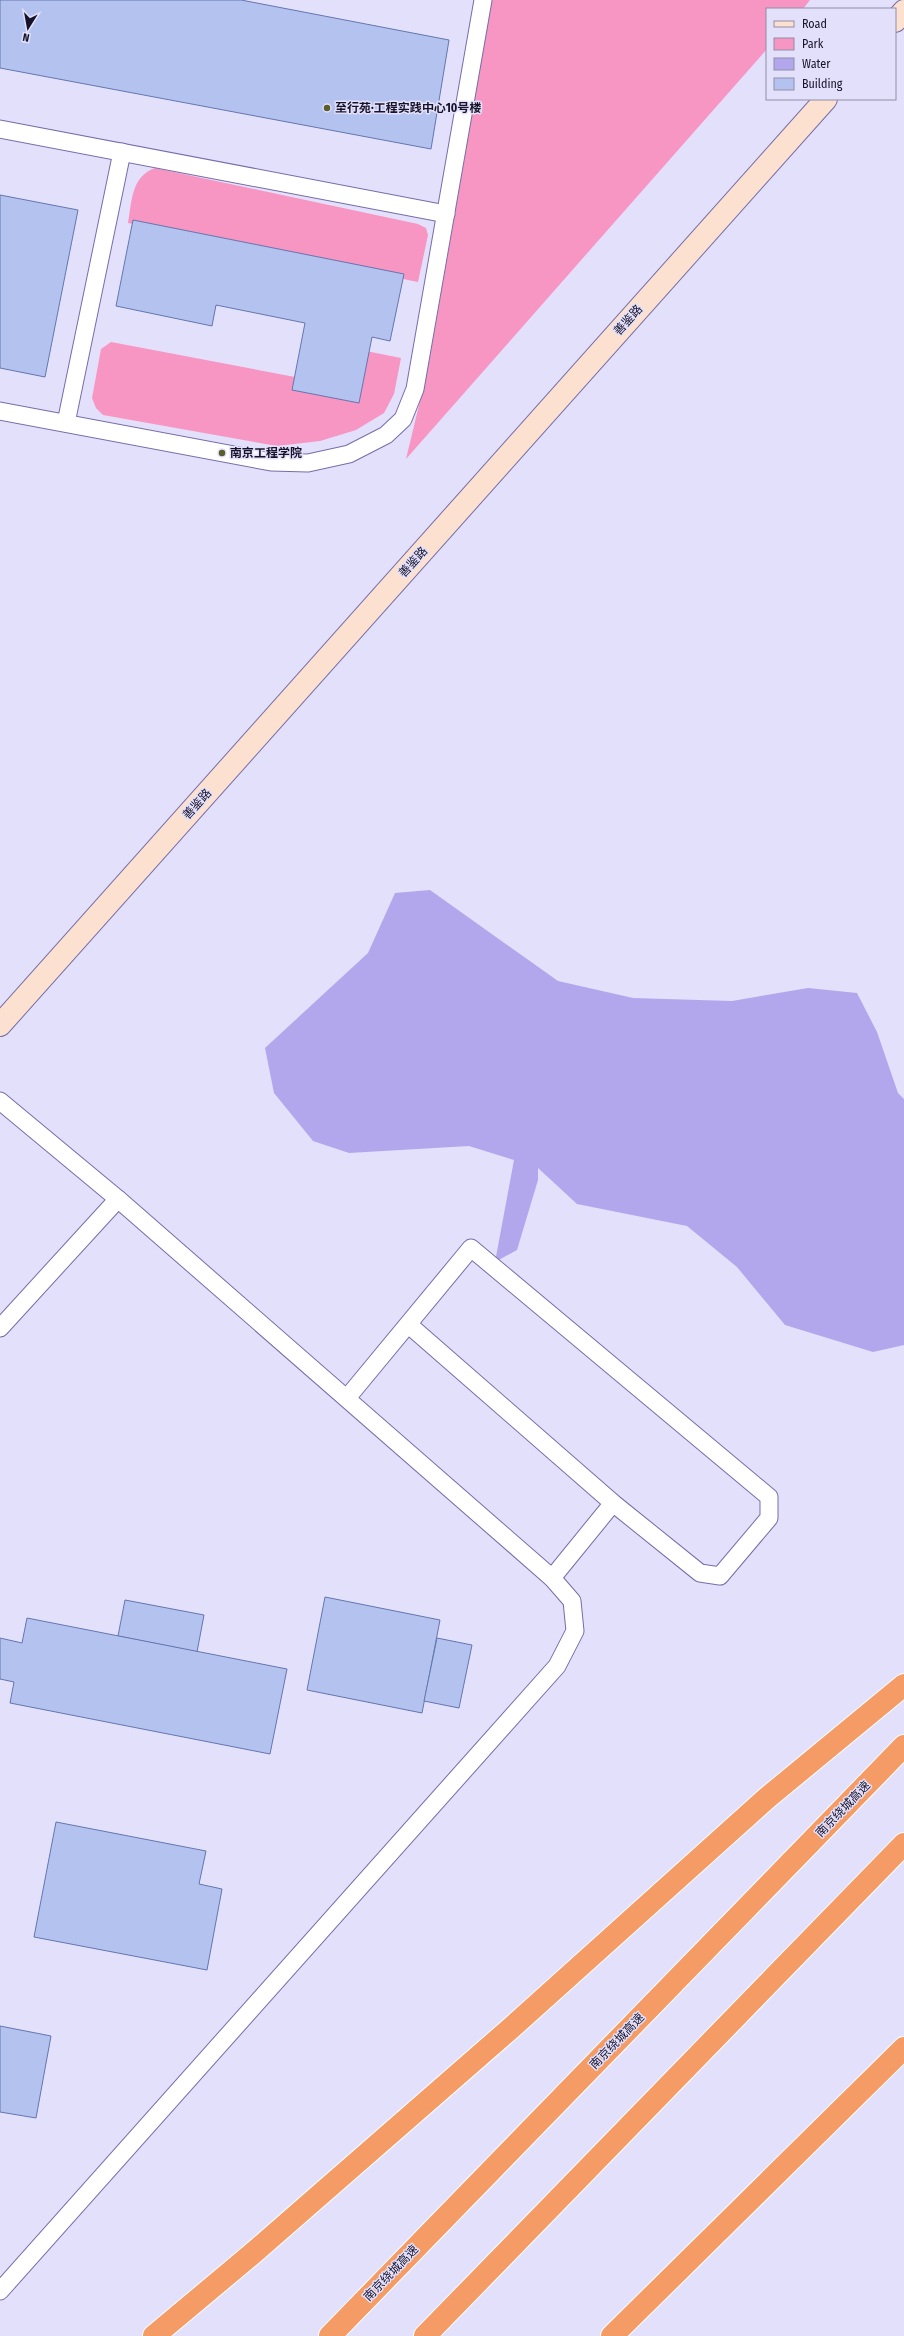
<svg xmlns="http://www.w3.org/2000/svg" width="904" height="2336" font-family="'Fira Sans Condensed','Noto Sans SC',sans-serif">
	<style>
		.green { fill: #f795c3 }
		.water { fill: #b2a7ed }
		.building { fill: #b3c2ef; stroke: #6576af }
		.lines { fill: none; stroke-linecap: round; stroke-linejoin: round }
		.lane-casing { stroke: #766da8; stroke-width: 19 }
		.secondary-casing { stroke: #766da8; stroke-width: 24 }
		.highway-casing { stroke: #fff; stroke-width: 24 }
		.lane { stroke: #fff; stroke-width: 17 }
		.secondary { stroke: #fce1d1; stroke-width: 22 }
		.highway { stroke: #f49b66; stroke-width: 22 }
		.poi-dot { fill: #5b5d2a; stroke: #e3e0fb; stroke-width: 1.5 }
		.labels { text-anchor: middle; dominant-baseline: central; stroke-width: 3; stroke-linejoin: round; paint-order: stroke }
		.poi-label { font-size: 12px; font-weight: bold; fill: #161229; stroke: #e3e0fb; text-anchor: start }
		.street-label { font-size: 12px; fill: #161229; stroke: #e3e0fb }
	</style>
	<rect width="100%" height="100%" fill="#e3e0fb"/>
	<g class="green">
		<polygon points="492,0 810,0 803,9 767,9 767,49 406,459 428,368"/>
		<path d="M 155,168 L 418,224 L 426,228 L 428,235 L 418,282 L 128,223 C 132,201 131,177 155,168 Z"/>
		<polygon points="111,342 358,389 366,351 401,358 394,394 384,413 356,430 320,441 277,446 103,415 96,408 92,398 101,349"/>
	</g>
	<polygon class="water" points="430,890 558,981 633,998 732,1001 808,988 857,993 877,1032 898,1093 904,1099 904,1345 873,1352 785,1325 737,1267 687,1226 577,1204 538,1168 538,1180 517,1250 495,1262 514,1160 469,1146 349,1153 313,1141 274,1093 265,1048 368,953 395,893"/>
	<g class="building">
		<polygon points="0,0 241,0 449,40 431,149 0,68"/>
		<polygon points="0,195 78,210 45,377 0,368"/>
		<polygon points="133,220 404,274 390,341 372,337 359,403 292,390 305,323 216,305 212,326 116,306"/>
		<polygon points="325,1597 440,1620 422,1713 307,1690"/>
		<polygon points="125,1600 204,1615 197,1652 118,1636"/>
		<polygon points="27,1618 287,1669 270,1754 10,1703 14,1682 0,1679 0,1638 22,1643"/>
		<polygon points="437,1638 472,1645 459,1708 424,1701"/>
		<polygon points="56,1822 206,1851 199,1884 222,1889 207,1970 34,1937"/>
		<polygon points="0,2026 51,2036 36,2118 0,2112"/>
	</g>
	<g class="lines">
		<defs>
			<g id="lane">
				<polyline points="0,129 446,214"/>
				<polyline points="0,411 271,462 308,463 349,454 386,435 403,419 415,389 483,0"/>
				<polyline points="66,423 122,152"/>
				<polyline points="0,1101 118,1199 552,1578 572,1601 575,1631 557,1666 0,2291"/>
				<polyline points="0,1328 118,1199"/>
				<polyline points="347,1398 471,1248 769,1497 769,1518 720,1576 700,1573 613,1503 409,1325"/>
				<polyline points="552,1578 613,1503"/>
			</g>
			<g id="secondary">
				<polyline points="895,21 904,11"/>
				<polyline points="0,1025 826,99"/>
			</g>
			<g id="highway">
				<polyline points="154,2336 252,2254 510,2029 767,1798 904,1685"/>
				<polyline points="330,2336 904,1746"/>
				<polyline points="425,2336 904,1844"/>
				<polyline points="612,2336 904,2048"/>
			</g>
		</defs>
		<use href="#lane" class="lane-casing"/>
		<use href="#secondary" class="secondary-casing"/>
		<use href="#highway" class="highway-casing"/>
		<use href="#lane" class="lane"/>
		<use href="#secondary" class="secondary"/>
		<use href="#highway" class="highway"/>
	</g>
	<g class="poi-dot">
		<circle cx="327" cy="108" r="4"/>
		<circle cx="222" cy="453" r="4"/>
	</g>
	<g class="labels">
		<g class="poi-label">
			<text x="335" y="108">至行苑·工程实践中心10号楼</text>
			<text x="230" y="453">南京工程学院</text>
		</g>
		<g class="street-label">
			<text transform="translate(628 320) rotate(-48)">善鉴路</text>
			<text transform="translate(413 562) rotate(-48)">善鉴路</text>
			<text transform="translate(197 804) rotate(-48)">善鉴路</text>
			<text transform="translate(843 1809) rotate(-46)">南京绕城高速</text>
			<text transform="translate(617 2041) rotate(-46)">南京绕城高速</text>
			<text transform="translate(391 2273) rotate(-46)">南京绕城高速</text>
		</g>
	</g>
	<rect x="766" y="8" width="130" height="92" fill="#e3e0fb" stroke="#918ea7"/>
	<rect x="774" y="21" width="20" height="6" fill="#fce1d1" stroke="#918ea7"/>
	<text x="802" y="28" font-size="12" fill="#161229">Road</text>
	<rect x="774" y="38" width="20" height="12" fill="#f795c3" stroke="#918ea7"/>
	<text x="802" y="48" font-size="12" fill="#161229">Park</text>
	<rect x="774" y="58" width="20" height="12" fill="#b2a7ed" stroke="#918ea7"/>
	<text x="802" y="68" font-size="12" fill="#161229">Water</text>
	<rect x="774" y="78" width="20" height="12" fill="#b3c2ef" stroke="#918ea7"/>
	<text x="802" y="88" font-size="12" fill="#161229">Building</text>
	<g transform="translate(28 28) rotate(191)" stroke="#e3e0fb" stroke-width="3" paint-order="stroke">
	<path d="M0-3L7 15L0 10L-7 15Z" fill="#161229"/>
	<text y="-6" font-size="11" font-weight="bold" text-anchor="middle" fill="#161229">N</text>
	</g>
</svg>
